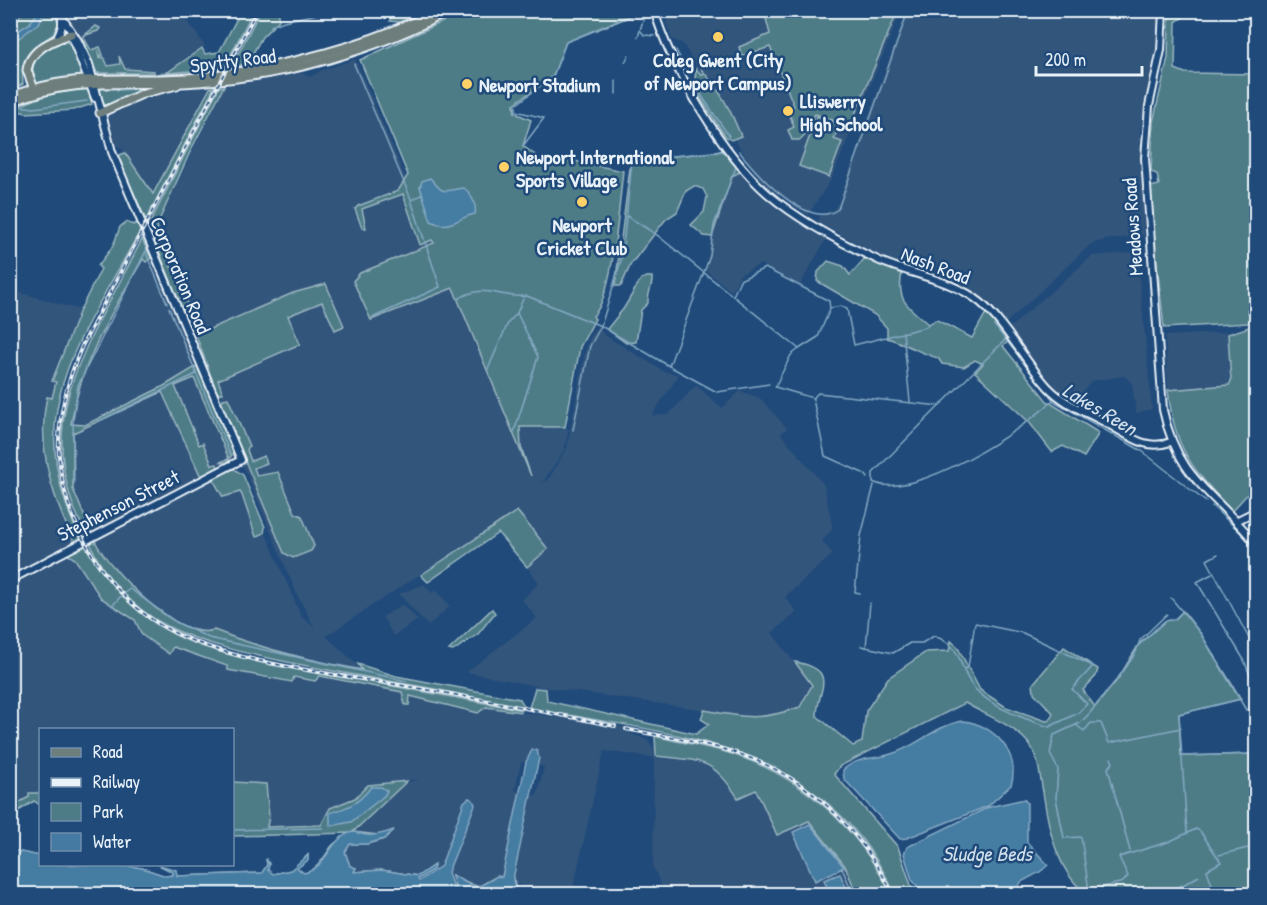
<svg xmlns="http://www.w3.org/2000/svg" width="1267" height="905" font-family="'Patrick Hand',sans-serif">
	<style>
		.built { fill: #32547b; fill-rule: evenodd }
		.green { fill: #4d7c87; stroke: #9ab6c0; stroke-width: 1.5 }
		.water { fill: #457ba2; stroke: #86aac4; stroke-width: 1.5 }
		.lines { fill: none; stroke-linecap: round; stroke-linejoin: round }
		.stream { stroke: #86aac4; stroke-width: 1.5 }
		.secondary-casing { stroke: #e8f1f8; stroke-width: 10 }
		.primary-casing { stroke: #e8f1f8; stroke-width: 11 }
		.secondary { stroke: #1f4a7a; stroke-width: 6 }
		.primary { stroke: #6d7e7c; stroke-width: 7 }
		.rail-casing { stroke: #e8f1f8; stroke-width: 4 }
		.rail { stroke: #1f4a7a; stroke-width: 1.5; stroke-dasharray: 4.5; stroke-linecap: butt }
		.poi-dot { fill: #ffd166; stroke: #1f4a7a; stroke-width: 2 }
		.labels { text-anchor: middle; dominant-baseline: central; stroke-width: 5; stroke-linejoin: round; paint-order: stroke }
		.poi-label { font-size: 20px; font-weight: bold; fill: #e8f1f8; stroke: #1f4a7a; text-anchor: start }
		.street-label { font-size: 20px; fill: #e8f1f8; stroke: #1f4a7a }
		.water-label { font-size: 21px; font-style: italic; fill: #d0dfeb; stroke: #1f4a7a }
	</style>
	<rect width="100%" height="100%" fill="#1f4a7a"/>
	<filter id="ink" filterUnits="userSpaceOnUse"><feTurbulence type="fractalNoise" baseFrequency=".0167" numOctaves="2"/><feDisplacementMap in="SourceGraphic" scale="12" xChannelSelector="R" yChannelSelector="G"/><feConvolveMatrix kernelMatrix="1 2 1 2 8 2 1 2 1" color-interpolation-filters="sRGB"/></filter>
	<g filter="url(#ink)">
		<g class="built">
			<polygon points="667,10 764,11 769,23 885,11 899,16 831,180 808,215 762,183 694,75 696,66 683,44 672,39 666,23"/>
			<polygon points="61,11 181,11 205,46 184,59 183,74 98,74 94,71 79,39"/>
			<polygon points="900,11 1158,11 1156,50 1140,130 1144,236 1105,240 1091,244 1003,326 981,299 969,290 889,260 817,222 820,215 834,209 838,203 905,15"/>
			<path d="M 355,59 L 442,262 L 520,427 L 545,426 L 569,429 L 563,452 L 541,485 L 550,477 L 567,447 L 585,352 L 590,338 L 598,325 L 604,335 L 644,359 L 663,371 L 679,375 L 652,415 L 668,415 L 696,385 L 722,408 L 740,391 L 760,398 L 787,428 L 781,434 L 824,485 L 833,529 L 822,541 L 833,554 L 785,597 L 797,612 L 772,633 L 812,685 L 800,707 L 770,717 L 737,718 L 704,710 L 535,686 L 466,672 L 537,618 L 522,600 L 539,583 L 527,567 L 548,549 L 517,511 L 326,636 L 363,670 L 262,648 L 214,630 L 207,633 L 195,629 L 171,618 L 145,599 L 112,567 L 95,541 L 204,480 L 91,534 L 84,519 L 73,513 L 63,481 L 60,439 L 85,427 L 71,425 L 77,389 L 98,340 L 143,259 L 146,262 L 151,258 L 199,371 L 212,392 L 181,310 L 189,306 L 181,294 L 181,287 L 161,246 L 157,225 L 224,86 L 302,73 L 310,77 L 320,71 ZM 241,461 L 298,597 L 315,628 L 301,616 L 236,463 Z"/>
			<polygon points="209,86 166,173 153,194 121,148 114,145 109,116 128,105 153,95"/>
			<polygon points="740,172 801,225 826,239 800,285 760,264 740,275 732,292 705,270 714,225 732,176"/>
			<polygon points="1137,252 1152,409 1136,413 1132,383 1124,376 1092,381 1073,403 1050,385 1007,330 1092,256"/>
			<polygon points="11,290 80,310 59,359 53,381 56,382 52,398 47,397 42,420 42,439 59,508 75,543 11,576"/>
			<polygon points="1230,332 1229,385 1168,390 1165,336"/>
			<polygon points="82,547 68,554 75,559 101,598 135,620 142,635 169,653 173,647 227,666 228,670 292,682 294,677 315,681 320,676 343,679 402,692 406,705 409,705 410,696 477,713 486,707 627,727 631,734 648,740 654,749 654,757 704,762 715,769 738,798 755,789 809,821 845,866 857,894 665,894 653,867 654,758 604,751 572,894 527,894 517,883 518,894 515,894 513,879 532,795 537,795 544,767 538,765 537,750 532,750 526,762 521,762 515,790 520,792 502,878 497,876 478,887 453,875 457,890 454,891 448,872 475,803 463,809 441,866 419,881 417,879 434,865 418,876 382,870 354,872 345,852 350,844 367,844 384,839 392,831 379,835 352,832 405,783 419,779 369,784 355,798 330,808 321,825 266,827 269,816 265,784 233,782 232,730 40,730 40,793 11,807 10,580"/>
			<polygon points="424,584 432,593 436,590 450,606 428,626 399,594"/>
			<polygon points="403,604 418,620 394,636 382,617"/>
		</g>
		<g class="green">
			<path d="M 51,10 L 58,21 L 57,31 C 35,49 19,50 23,84 L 11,91 L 10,24 L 25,11 Z"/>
			<polygon points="241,11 253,11 224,68 157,74 168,72 202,48 205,54 219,52"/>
			<polygon points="260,11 279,11 279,20 262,37 247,64 235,66 233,64"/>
			<polygon points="403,11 403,10 429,11 399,22 390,21 391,16"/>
			<path d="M 466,11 L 644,11 L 566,42 L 553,76 L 514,104 L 515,113 L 531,120 L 523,146 L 546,163 L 565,159 L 623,171 C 619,203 614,295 593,316 L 595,319 L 580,347 L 565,427 L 520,427 L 521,447 L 531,476 L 453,288 L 371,320 L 353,281 L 360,273 L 434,243 L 432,240 L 420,245 L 403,194 L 362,209 L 366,228 L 362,228 L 355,209 L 358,206 L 398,191 L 408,175 L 360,60 Z"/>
			<polygon points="764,11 891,11 895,17 850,126 815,114 809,130 800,140 792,140 788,130 794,127 788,110 794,106 770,47 742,56 739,47 770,34"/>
			<polygon points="1189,11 1192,16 1185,16 1176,22 1175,69 1185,73 1256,74 1256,318 1251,308 1247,310 1252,318 1248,323 1164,328 1150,200 1150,187 1159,185 1157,174 1151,172 1153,122 1168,58 1169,18 1177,12"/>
			<polygon points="96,26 100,28 98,31 83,36 91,50 100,47 103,55 100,56 98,50 99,58 104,57 108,66 120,64 119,56 125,69 154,71 154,73 97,73 81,38"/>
			<path d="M 63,40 L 72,45 L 85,76 L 35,86 C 27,57 40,53 63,40 Z"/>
			<path d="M 696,69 L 702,75 L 704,73 L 701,69 C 721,91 730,109 741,136 L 731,140 L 725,136 L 694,88 Z"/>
			<polygon points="163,85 105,107 98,86"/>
			<polygon points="224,86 191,150 157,225 161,246 181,287 181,294 189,306 182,310 149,225 219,87"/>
			<polygon points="214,87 146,220 117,156 125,153 153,194 210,88"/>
			<polygon points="87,88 92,104 74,110 26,113 11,109 47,95"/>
			<polygon points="817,116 840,124 834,139 842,142 829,177 799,166"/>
			<polygon points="725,149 740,172 732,176 712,237 704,236 691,225 704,212 707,197 703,189 694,186 686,191 677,212 666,219 631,264 621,286 615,286 631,160 717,152"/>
			<path d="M 126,222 L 133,225 L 137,223 L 140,231 C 80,341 18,412 81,540 L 75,543 C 52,498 36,447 47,397 L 52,398 L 56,382 L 52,381 L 80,310 L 101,269 L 98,266 L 113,246 L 120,227 Z"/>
			<path d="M 142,239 L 151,258 L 146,262 L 143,259 C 111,314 81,361 71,424 L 85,425 L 164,386 L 197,366 L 234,451 L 227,463 L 220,462 L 229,459 L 194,378 L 175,386 L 199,445 L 203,443 L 212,465 L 217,464 L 218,467 L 201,477 L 162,392 L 73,433 L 73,489 L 92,534 L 87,536 C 24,420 93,340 142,239 Z"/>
			<path d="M 867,256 L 902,272 C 896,302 908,306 928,324 L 937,320 L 972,338 L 987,311 L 1009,341 L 1003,346 L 1047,401 L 1099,433 L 1084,457 L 1063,446 L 1052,452 L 1029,422 L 975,372 L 983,364 L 975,360 L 964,367 L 942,364 L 938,358 C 919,353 905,343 887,338 L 887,328 L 875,315 L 817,281 L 818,272 L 828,261 L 843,266 L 850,275 Z"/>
			<path d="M 647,277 L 652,277 C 653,287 647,294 648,303 L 641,310 L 636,342 L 626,343 L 607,329 L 624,308 L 641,279 Z"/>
			<polygon points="326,284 344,326 335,330 322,302 288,316 300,344 218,380 223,393 217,393 196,335 293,293"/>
			<path d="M 1252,326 L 1256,330 L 1256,489 L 1254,487 L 1232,511 C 1192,469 1174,449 1168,390 L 1229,385 L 1231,381 L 1228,334 Z"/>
			<polygon points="228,398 249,446 247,450 251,461 264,456 267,463 254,468 257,476 278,472 295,513 302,516 314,546 311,551 293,558 284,553 221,404 223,399"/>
			<polygon points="234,469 243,475 265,527 264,533 256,537 242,495 240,492 223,497 214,481 218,474"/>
			<polygon points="517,511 548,549 527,567 498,533 428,582 421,575"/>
			<path d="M 95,541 C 109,569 180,643 214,630 C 262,649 311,661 362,670 L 358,664 L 396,676 L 520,699 L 524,706 C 513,709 456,693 440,690 C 390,681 341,673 292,663 C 211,646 125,630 90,543 Z"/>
			<path d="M 85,544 C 104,578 128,607 161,627 C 205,654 256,660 306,670 C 378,684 450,696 522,710 L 521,712 L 486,707 L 478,713 L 410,696 L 409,705 L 405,705 L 402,692 L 320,676 L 315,681 L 294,677 L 292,682 L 228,670 L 227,666 L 173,647 L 169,654 L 142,635 L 135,620 L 101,598 L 75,559 L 67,554 Z"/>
			<polygon points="492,609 495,613 478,634 453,651 449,650"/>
			<path d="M 1183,611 L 1201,634 L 1241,699 L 1179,714 L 1181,756 L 1256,754 L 1256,894 L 1085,893 C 1056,869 1048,826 1043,792 C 1040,777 1039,759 1031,747 C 1018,726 985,715 965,703 L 840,766 L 834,774 L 898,847 L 914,894 L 895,894 C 823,740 677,736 529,708 L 535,688 L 546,689 L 547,701 L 696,734 L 709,724 L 701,719 L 704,710 C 745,718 760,721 800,707 L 812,685 L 795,662 C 840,670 817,690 817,716 L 853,746 L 862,742 L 866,711 L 888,678 L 926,652 L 949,651 L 951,641 L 957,646 L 980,690 L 1006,707 L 1046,721 L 1050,720 L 1053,713 L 1034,693 L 1033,684 L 1064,647 L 1098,669 L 1096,676 L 1083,690 L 1095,707 L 1118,679 L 1139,644 L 1165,621 L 1175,619 Z"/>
			<path d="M 655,736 C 681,743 709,746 735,755 C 804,778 859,829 891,894 L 857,894 L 845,866 L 809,821 L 777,835 L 756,790 L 738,798 C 712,757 700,761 656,756 Z"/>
			<path d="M 407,781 L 353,832 L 379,835 L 394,830 L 384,839 L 367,844 L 350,844 L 345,852 L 350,866 L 356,868 L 354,872 L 382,870 L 418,876 L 434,865 L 433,869 L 418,879 L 419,881 L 454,891 L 456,890 L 452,875 L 478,887 L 497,876 L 502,877 L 504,869 L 514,877 L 516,894 L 68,894 L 10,850 L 40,856 L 40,864 L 120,865 L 142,868 L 166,876 L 173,875 L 173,872 L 159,865 L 176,870 L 177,876 L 262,873 L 267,865 L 266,859 L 269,864 L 268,870 L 273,874 L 291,870 L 308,855 L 308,860 L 297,868 L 304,873 C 317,871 325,856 331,847 C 335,841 346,837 351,833 L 233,836 L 233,782 L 266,784 L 269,816 L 267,827 L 321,825 L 330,808 L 355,798 L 368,785 Z"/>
			<polygon points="29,793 40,793 40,805 34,801 17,812 11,812 11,807 29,797"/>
		</g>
		<g class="water">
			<polygon points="39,11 43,11 40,22 11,44 11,35 29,24"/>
			<path d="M 430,178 C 446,197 442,190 464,188 C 471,193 477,205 475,214 C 459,217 448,231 431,221 L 420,187 L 422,181 Z"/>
			<path d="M 963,721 C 994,724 1021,754 1011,785 L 988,806 L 907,838 L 900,839 L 844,779 L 843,770 C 858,756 874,760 891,754 C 916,747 936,725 963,721 Z"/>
			<path d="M 532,750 L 537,750 L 539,758 L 513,879 L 516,894 L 11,894 L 11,850 L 40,856 L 40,864 L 120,865 L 142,868 L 166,876 L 173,875 L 173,872 L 159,865 L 176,870 L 177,876 L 262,873 L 267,865 L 266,859 L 269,864 L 268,870 L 273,874 L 291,870 L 308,855 L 308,860 L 297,868 L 304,873 C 327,869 329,837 353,832 C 356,832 363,835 367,835 C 377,836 385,833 394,830 L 384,839 L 367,844 L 350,844 L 345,852 L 350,866 L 356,868 L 354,872 L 382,870 L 418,876 L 434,865 L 433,869 L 418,879 L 419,881 L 441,866 L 464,802 L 469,798 L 473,800 L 475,805 L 448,872 L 454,891 L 456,890 L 452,875 C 474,887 476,891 497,876 L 502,877 L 526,762 Z"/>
			<path d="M 371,787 L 381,787 L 387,791 L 384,796 L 351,822 L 330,826 L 330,813 C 349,807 358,804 371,787 Z"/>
			<polygon points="1024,799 1027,803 1027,842 1048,865 1040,872 1021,882 1015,894 967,894 955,888 919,888 912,880 904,854 907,847 989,807"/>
			<polygon points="810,824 844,867 815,881 793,832"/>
			<polygon points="840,874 849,894 830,894 824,880"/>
		</g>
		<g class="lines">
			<g class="stream">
				<polyline points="389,13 394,10"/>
				<polyline points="271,26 284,21 331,11 383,16"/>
				<polyline points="641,31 644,35 655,36"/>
				<polyline points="638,37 646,10"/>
				<polyline points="676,50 685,67"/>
				<polyline points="625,62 629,55"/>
				<polyline points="354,64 411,199"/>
				<polyline points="198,66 214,65"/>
				<polyline points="695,86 729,136"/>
				<polyline points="117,90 139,89"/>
				<polyline points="616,94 616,80"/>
				<polyline points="19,106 34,108 87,101"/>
				<polyline points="523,146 544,118 516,111 516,105 553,76 566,42 642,10"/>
				<path d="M 739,151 C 756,173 809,232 838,209 L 906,17 L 923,11"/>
				<polyline points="627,216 657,235 799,349 791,355 775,387 813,398 818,393 940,406"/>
				<polyline points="153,237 157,229"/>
				<polyline points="146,253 167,303"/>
				<polyline points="733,296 740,280 765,268 829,301 830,309 818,337 799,349"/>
				<path d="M 458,299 C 483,282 500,299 527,296 L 601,326 L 590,346 L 573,430"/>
				<polyline points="169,308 230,454"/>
				<polyline points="830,308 841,306 847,309 854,345 926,327 935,320"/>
				<polyline points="372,318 440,287 411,200 423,194"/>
				<polyline points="994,325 1054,401 1142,451 1206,502"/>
				<polyline points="903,332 910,402"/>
				<path d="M 1006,339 L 873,473 L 873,482 C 912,502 1025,429 1053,400"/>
				<polyline points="669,366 601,326 622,257 632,160 723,151 736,167 714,225 710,256 669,366 717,392 769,384"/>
				<polyline points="488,369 508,323 517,313"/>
				<polyline points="813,399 825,456 865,474 868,478"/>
				<polyline points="99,421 196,374"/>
				<polyline points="514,432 538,357 517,313 524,297"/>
				<polyline points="74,484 73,421 78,385 147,249"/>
				<polyline points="1212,506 1244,536"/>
				<polyline points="1218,554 1207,560 1253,646 1256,631"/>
				<polyline points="1214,573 1197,582 1244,660 1256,691"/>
				<polyline points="124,593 130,589 176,622 209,638 407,681"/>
				<polyline points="860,593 855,592 861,536 874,485"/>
				<polyline points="1171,598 1201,634 1246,710 1256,708"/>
				<polyline points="112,606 121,596"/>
				<polyline points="1167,614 1140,640 1136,652 1125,669 1089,714 1080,723 1054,735 1050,754 1058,769 1056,798 1064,838 1081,837 1089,891 1123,882 1128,876 1119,857 1168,842 1196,829 1200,831 1221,862 1207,870 1215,894"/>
				<polyline points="1140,644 1165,621 1175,619 1182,612"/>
				<path d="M 861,646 L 893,653 L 910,643 L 922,643 L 934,636 C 966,647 956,668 975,689 C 994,709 1023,718 1049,727 L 1078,713 L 1087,704 L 1072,689 L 1093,666 L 1023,633 L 975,623 L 968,667 L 964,669"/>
				<polyline points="866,647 870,603"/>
				<polyline points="1076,725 1084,731 1091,723 1101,723 1109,743 1181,728"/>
				<polyline points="1182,756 1255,754"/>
				<polyline points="1111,758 1113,763 1108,768 1130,851"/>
				<polyline points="232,830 323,828"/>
				<polyline points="1187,833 1179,714 1241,699"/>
				<polyline points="1219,855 1256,846"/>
				<polyline points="842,868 853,894"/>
				<polyline points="1102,889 1107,894"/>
				<polyline points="1166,894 1199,876"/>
			</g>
			<defs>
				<g id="secondary">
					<path d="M 654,10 C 671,68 723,155 768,194 C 801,222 841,243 880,261 C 912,275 953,280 980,302 C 1006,324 1025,362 1048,387 C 1066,406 1091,414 1113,427 C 1134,439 1147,450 1171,442"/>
					<path d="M 1163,10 L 1161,50 L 1149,106 L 1145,158 L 1163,410 C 1178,481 1216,493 1256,544"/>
					<polyline points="72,38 95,98"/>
					<polyline points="56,40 62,26 62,18"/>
					<polyline points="1236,521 1256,511"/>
					<polyline points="10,580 241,460 112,152 89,64 78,41 57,10"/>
				</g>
				<g id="primary">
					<path d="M 35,92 L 27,70 C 30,49 53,40 71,34"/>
					<path d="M 10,97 C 77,69 132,84 199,77 C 283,68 364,47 440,10"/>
					<path d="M 10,103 C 72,75 134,87 199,82 C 286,76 375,51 451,10"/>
					<polyline points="100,113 144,93 177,85"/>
				</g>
			</defs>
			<use href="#secondary" class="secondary-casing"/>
			<use href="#primary" class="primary-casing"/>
			<use href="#secondary" class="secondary"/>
			<use href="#primary" class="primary"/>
			<defs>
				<g id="rail">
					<path d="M 257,10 L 82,346 C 67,381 57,417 59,456 C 64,526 110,600 173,632 C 231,662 327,673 393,684 C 467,696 541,711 615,726"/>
					<path d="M 626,729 C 665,737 705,742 742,755 C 811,779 861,831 893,894"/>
				</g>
			</defs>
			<use href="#rail" class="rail-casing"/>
			<use href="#rail" class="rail"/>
		</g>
	</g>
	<g class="poi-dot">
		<circle cx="718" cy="37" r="6"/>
		<circle cx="467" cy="84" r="6"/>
		<circle cx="788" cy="111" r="6"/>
		<circle cx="504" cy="167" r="6"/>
		<circle cx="582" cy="202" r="6"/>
	</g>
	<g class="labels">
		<g class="poi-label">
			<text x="718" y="59" text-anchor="middle">Coleg Gwent (City<tspan x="718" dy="23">of Newport Campus)</tspan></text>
			<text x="479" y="84">Newport Stadium</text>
			<text x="800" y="100">Lliswerry<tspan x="800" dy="23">High School</tspan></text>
			<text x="516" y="156">Newport International<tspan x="516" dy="23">Sports Village</tspan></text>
			<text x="582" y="224" text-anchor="middle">Newport<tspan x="582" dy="23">Cricket Club</tspan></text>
		</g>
		<g class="street-label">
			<text transform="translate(233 60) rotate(-7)">Spytty Road</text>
			<text transform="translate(1132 227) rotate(-94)">Meadows Road</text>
			<text transform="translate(936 265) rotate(21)">Nash Road</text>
			<text transform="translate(181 275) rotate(67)">Corporation Road</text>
			<text transform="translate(118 505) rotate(-27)">Stephenson Street</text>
		</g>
		<g class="water-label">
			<text transform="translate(1100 409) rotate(31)">Lakes Reen</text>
			<text x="987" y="853">Sludge Beds</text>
		</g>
	</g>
	<rect width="1267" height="905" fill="none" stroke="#1f4a7a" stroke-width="36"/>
	<rect x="18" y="18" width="1231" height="869" fill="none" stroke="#e8f1f8" stroke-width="2" filter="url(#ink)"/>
	<rect x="39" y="728" width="195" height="138" fill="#1f4a7a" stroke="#6f8dac" stroke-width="1.5"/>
	<rect x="51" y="748" width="30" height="9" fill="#6d7e7c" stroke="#6f8dac" stroke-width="1.5"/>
	<text x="93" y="758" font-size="18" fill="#e8f1f8">Road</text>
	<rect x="51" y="778" width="30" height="9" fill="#e8f1f8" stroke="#6f8dac" stroke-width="1.5"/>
	<text x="93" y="788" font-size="18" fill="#e8f1f8">Railway</text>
	<rect x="51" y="803" width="30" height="18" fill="#4d7c87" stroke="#6f8dac" stroke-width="1.5"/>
	<text x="93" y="818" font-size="18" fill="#e8f1f8">Park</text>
	<rect x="51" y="833" width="30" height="18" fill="#457ba2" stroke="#6f8dac" stroke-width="1.5"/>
	<text x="93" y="848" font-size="18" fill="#e8f1f8">Water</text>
	<path d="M1036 66v9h106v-9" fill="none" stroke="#e8f1f8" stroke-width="3"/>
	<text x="1045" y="66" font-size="18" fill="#e8f1f8" stroke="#1f4a7a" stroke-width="4.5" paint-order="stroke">200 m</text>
</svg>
